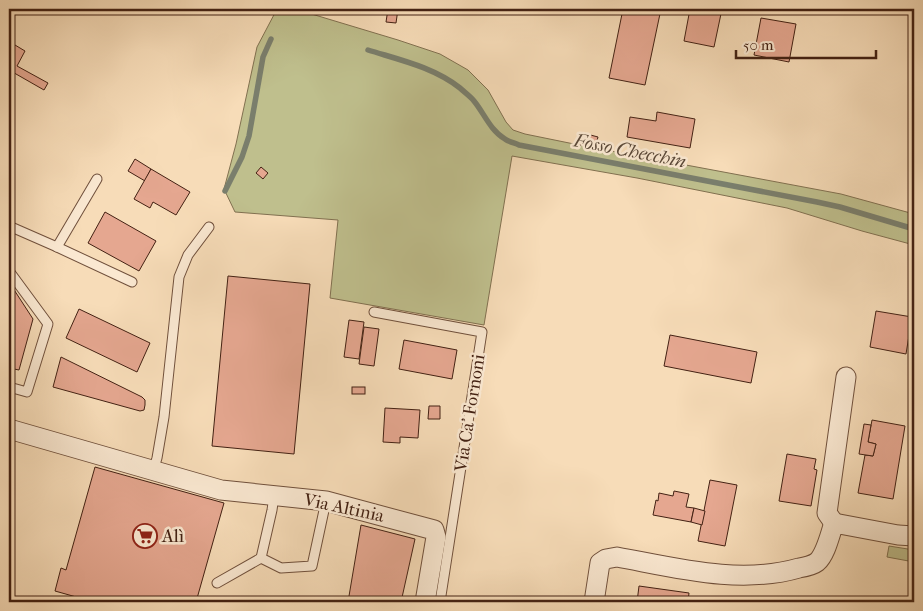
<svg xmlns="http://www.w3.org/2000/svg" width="923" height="611" font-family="'IM FELL French Canon',serif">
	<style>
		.green { fill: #bfbf8d; stroke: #817050 }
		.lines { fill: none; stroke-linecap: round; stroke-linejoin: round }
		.stream { stroke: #7a7e6c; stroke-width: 5.5 }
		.building { fill: #e5a790; stroke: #432113 }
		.lane-casing { stroke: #70503c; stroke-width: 11 }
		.street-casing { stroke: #70503c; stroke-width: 21 }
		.lane { stroke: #fae8d1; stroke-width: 9 }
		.street { stroke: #fae8d1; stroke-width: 19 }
		.labels { text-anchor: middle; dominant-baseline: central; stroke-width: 5; stroke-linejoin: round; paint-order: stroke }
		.street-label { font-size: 18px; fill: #432113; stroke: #fae8d1 }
		.poi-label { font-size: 18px; fill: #432113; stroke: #fae8d1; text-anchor: start }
		.water-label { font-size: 19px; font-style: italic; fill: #5a4838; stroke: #fae8d1 }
	</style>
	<rect width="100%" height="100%" fill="#f7dcb8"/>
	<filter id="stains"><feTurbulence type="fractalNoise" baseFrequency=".004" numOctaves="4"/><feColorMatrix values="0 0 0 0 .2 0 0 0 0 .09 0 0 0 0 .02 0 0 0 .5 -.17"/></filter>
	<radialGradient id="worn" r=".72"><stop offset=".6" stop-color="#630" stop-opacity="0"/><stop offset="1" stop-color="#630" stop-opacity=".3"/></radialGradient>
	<g class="green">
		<polygon points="277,9 295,9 398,40 440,54 468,70 488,90 506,122 513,130 525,134 579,145 841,194 914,214 914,245 862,231 787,208 637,178 512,156 484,325 330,298 338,220 235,212 224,189 236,144 257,47"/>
		<polygon points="889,546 914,550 914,562 887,557"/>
	</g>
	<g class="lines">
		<g class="stream">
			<path d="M 368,50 C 400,60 433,67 460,88 C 464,92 470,96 474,101 C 484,113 490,130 505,139 C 509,142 515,143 519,145 L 817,202 L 840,207 L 914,229"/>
			<polyline points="225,191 242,157 249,136 263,57 271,39"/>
		</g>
	</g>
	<g class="building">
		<polygon points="388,9 398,9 396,23 386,22"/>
		<polygon points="623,9 661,9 645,85 609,78"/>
		<polygon points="690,9 722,9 714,47 684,41"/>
		<polygon points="761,18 796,24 789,62 754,55"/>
		<polygon points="10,42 25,51 17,66 48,83 44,90 9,70 9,44"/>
		<polygon points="9,97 13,99 9,108"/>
		<polygon points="657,112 695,119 690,148 627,137 630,117 656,121"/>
		<polygon points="583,133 598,137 595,148 580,145"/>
		<polygon points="135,159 151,169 145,181 128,171"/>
		<polygon points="261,167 268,173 263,179 256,173"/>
		<polygon points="151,169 190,192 176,215 153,202 150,208 134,199"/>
		<polygon points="105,212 156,241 139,271 88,243"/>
		<polygon points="228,276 310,284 294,454 212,446"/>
		<polygon points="9,282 33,319 19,370 9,368"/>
		<polygon points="79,309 150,343 137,372 66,338"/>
		<polygon points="876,311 912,317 906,354 870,347"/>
		<polygon points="349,320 364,322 359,359 344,357"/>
		<polygon points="364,327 379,329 374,366 359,364"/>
		<polygon points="670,335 757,352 751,383 664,366"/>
		<polygon points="404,340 457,350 452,379 399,369"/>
		<polygon points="61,357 142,397 145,400 145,405 144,410 140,411 53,387"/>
		<rect x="352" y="387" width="13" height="7"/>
		<polygon points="429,406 440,406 440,419 428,419"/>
		<polygon points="385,408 420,410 418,438 400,437 400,443 383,442"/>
		<polygon points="872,420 905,426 893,499 858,493 865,455 873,456 876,444 868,442"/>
		<polygon points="864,424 871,425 868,442 876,444 873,456 859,454"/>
		<polygon points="787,454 816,459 814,469 817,470 811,506 779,501"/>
		<polygon points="95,467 224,503 196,602 184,602 178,601 177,602 94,602 55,591 61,568 66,570"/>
		<polygon points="710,480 737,485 725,546 698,541"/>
		<polygon points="674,491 689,494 686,507 694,508 691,522 653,515 656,500 658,501 659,493 673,496"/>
		<polygon points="694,508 705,511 702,525 691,522"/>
		<polygon points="361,525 415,539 401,602 348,602"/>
		<polygon points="639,586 689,593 688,602 637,602"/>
	</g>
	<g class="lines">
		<defs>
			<g id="lane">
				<polyline points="9,226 57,247 132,282"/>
				<polyline points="57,247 97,179"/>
				<polyline points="9,271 48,324 27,392 9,387"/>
				<polyline points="374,312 482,332 440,602"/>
				<polyline points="153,471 157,458 164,417 179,277 188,255 209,227"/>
				<polyline points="274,496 272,510 261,558 281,568 312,566 326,501"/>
				<polyline points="217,583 261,558"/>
			</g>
			<g id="street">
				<polyline points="9,429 221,490 326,501 434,530 436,537 425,602"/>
				<polyline points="834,523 827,513 846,377"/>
				<path d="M 594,602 L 600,563 L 606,559 L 617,557 C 677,568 740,585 799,568 C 805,567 813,565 817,562 C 826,554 830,534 834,523 L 898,535 L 914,536"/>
			</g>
		</defs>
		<use href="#lane" class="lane-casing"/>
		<use href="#street" class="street-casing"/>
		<use href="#lane" class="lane"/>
		<use href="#street" class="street"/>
	</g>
	<defs>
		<symbol id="supermarket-ring" viewBox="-11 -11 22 22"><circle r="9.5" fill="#fae8d1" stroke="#8f2418" stroke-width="1.5"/><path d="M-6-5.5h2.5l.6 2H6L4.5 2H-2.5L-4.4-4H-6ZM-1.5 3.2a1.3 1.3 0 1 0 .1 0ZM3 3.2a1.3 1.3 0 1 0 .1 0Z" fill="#8f2418"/></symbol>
	</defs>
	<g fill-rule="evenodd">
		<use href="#supermarket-ring" x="131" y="522" width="28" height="28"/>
	</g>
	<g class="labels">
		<g class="street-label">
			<text transform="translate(470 413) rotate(-81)">Via Ca' Fornoni</text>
			<text transform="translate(344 508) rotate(12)">Via Altinia</text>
		</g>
		<g class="poi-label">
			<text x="162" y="536">Alì</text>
		</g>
		<g class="water-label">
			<text transform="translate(630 151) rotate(11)">Fosso Checchin</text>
		</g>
	</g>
	<rect width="923" height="611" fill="none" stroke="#f7dcb8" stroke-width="30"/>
	<rect x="10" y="10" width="903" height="591" fill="none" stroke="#432113" stroke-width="2.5"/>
	<rect x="15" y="15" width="893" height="581" fill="none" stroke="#432113"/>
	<path d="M736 50v8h140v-8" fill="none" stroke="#432113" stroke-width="2.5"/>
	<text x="743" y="50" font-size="15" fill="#432113" stroke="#fae8d1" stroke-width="4" paint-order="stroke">50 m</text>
	<rect width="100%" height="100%" filter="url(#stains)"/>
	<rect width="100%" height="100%" fill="url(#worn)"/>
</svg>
